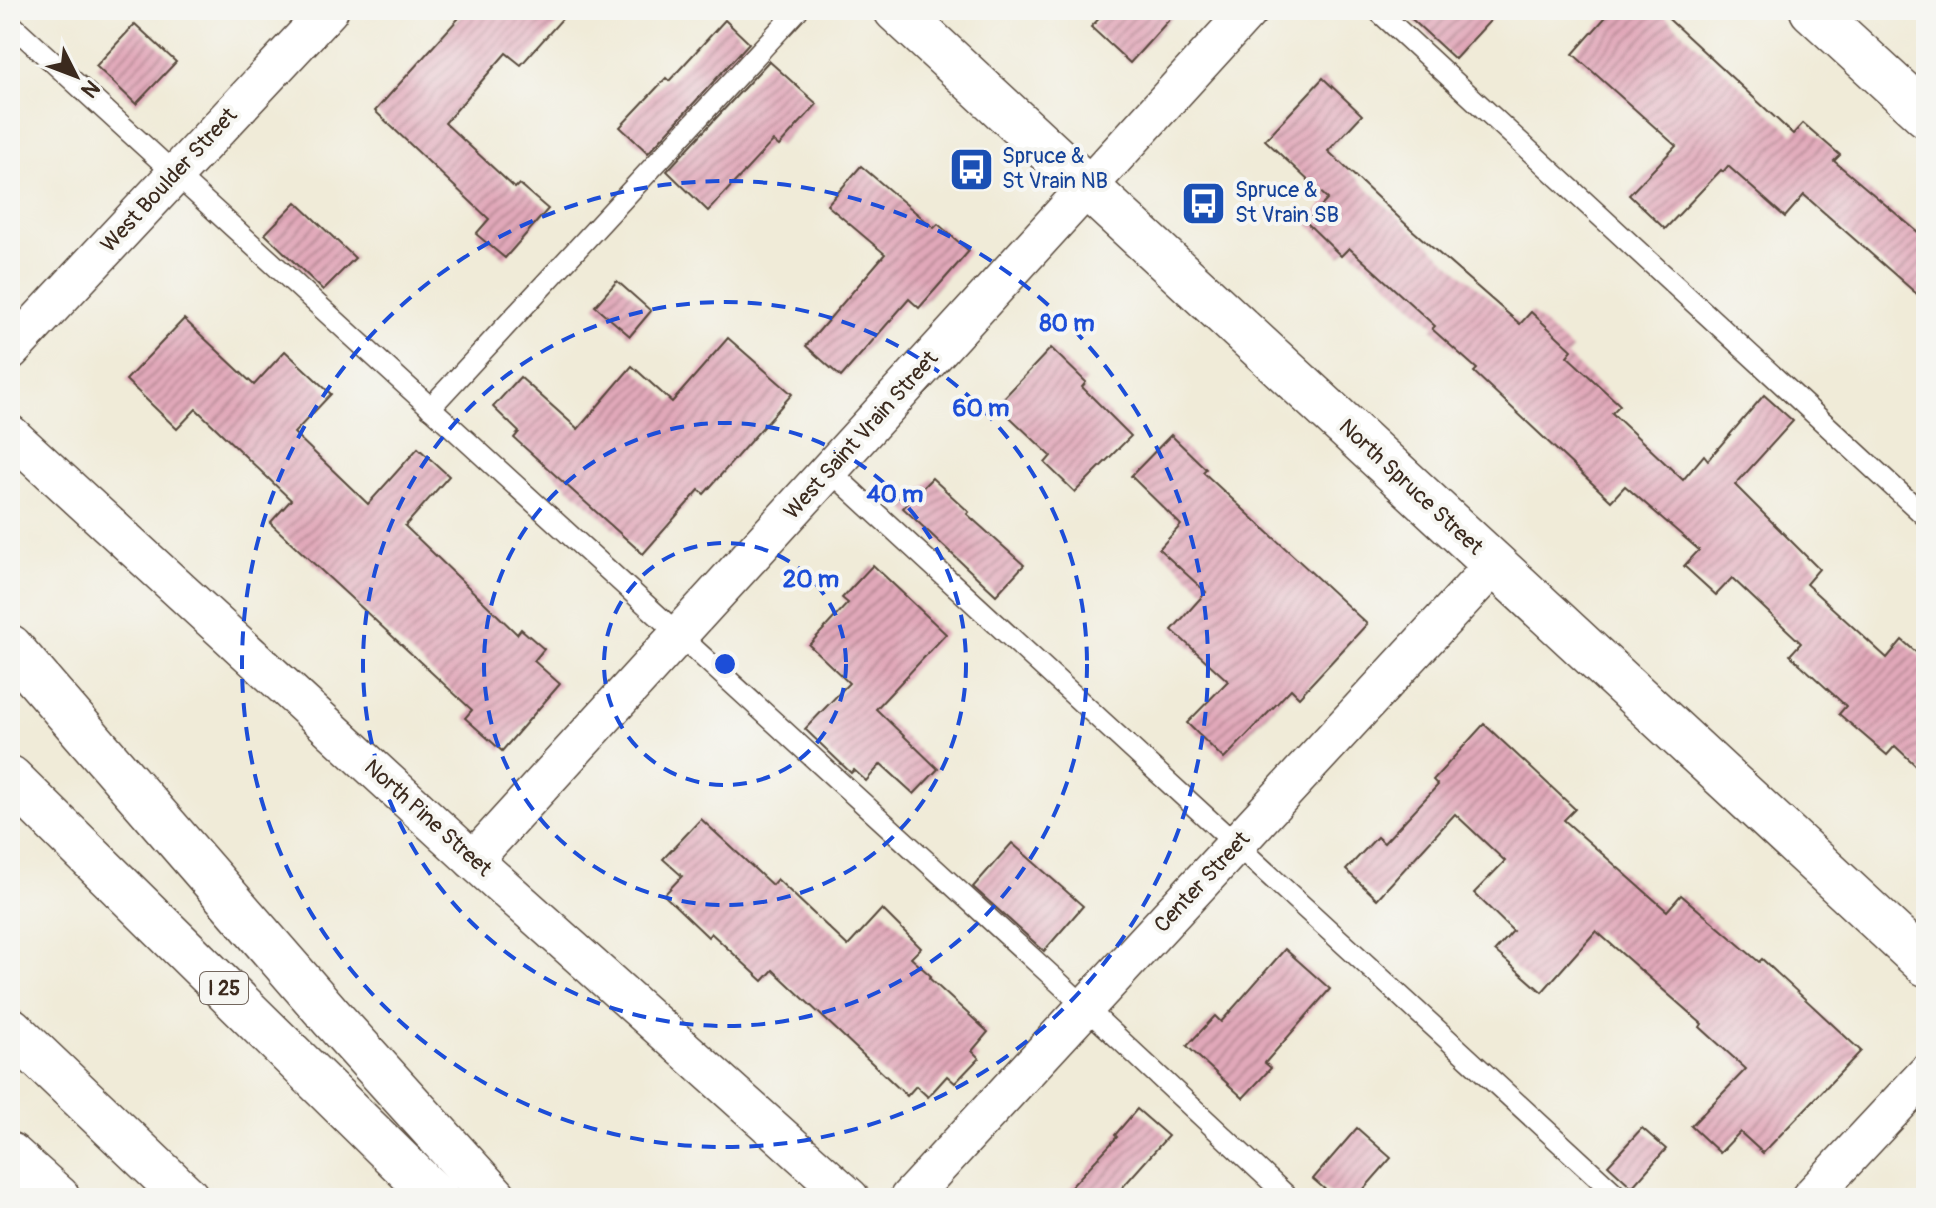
<svg xmlns="http://www.w3.org/2000/svg" width="1936" height="1208" font-family="Pangolin,sans-serif">
	<style>
		.building { fill: url(#building-hatch) }
		.lines { fill: none; stroke-linecap: round; stroke-linejoin: round }
		.service-casing { stroke: #56473a; stroke-width: 23 }
		.minor-casing { stroke: #56473a; stroke-width: 41 }
		.tertiary-casing { stroke: #56473a; stroke-width: 47 }
		.secondary-casing { stroke: #56473a; stroke-width: 47 }
		.motorway-casing { stroke: #56473a; stroke-width: 47 }
		.service { stroke: #fff; stroke-width: 20 }
		.minor { stroke: #fff; stroke-width: 38 }
		.tertiary { stroke: #fff; stroke-width: 44 }
		.secondary { stroke: #fff; stroke-width: 44 }
		.motorway { stroke: #fff; stroke-width: 44 }
		.ring { fill: none; stroke: #1d4ed8; stroke-width: 4; stroke-dasharray: 14 10 }
		.labels { text-anchor: middle; dominant-baseline: central; stroke-width: 8; stroke-linejoin: round; paint-order: stroke }
		.shield { fill: #f6f6f2; stroke: #73675e; stroke-width: 2 }
		.shield-label { font-size: 20px; font-weight: bold; fill: #3b2a1e }
		.transit-label { font-size: 22px; fill: #164399; stroke: #f6f6f2; text-anchor: start }
		.street-label { font-size: 22px; fill: #3b2a1e; stroke: #f6f6f2 }
		.centre { fill: #1d4ed8; stroke: #f6f6f2; stroke-width: 4 }
		.ring-label { font-size: 24px; text-anchor: middle; font-weight: bold; fill: #1d4ed8; stroke: #f6f6f2; stroke-width: 8; stroke-linejoin: round; paint-order: stroke }
	</style>
	<defs>
		<pattern id="building-hatch" width="6" height="6" patternUnits="userSpaceOnUse" patternTransform="scale(2)"><rect width="6" height="6" fill="#e1a8b9"/><path d="M-1 1l2-2M0 6l6-6M5 7l2-2" fill="none" stroke="#b88996"/></pattern>
	</defs>
	<rect width="100%" height="100%" fill="#f6f6f2"/>
	<filter id="ink" filterUnits="userSpaceOnUse"><feTurbulence type="fractalNoise" baseFrequency=".0125" numOctaves="2"/><feDisplacementMap in="SourceGraphic" scale="16" xChannelSelector="R" yChannelSelector="G"/><feConvolveMatrix kernelMatrix="1 2 1 2 8 2 1 2 1" color-interpolation-filters="sRGB"/></filter>
	<filter id="wash" filterUnits="userSpaceOnUse"><feTurbulence type="fractalNoise" baseFrequency=".006" numOctaves="4" result="noise"/><feDisplacementMap in="SourceGraphic" scale="32" xChannelSelector="R" yChannelSelector="G"/><feGaussianBlur stdDeviation="1.8" result="paint"/><feColorMatrix in="noise" values="0 0 0 0 0 0 0 0 0 0 0 0 0 0 0 0 0 1.4 0 .05"/><feComposite in="paint" operator="in"/></filter>
	<g filter="url(#wash)">
		<rect width="100%" height="100%" fill="#f0ebd8"/>
		<g id="blocks">
			<g class="building">
				<polygon points="466,10 570,10 521,65 506,53 445,123 515,188 519,184 548,209 505,258 476,234 489,219 375,111"/>
				<polygon points="1107,10 1178,10 1130,63 1091,27"/>
				<polygon points="1402,10 1500,10 1455,59"/>
				<polygon points="1612,10 1659,10 1793,134 1803,123 1840,155 1834,161 1926,239 1926,302 1804,195 1785,217 1728,166 1723,172 1721,170 1665,229 1629,195 1676,146 1573,54"/>
				<polygon points="725,20 749,43 648,153 620,127 666,78 669,81"/>
				<polygon points="135,24 176,62 136,104 96,66"/>
				<polygon points="769,61 817,104 779,146 773,141 708,211 667,171"/>
				<polygon points="1323,78 1362,115 1328,151 1411,229 1520,324 1531,312 1572,350 1567,356 1620,405 1612,413 1683,480 1704,455 1708,460 1764,395 1793,421 1735,485 1819,569 1806,584 1887,658 1902,640 1926,661 1926,775 1895,746 1887,755 1839,714 1846,706 1790,655 1801,643 1732,578 1716,595 1684,566 1699,550 1625,486 1611,501 1474,372 1477,369 1432,329 1435,326 1349,248 1341,256 1306,222 1328,199 1265,140"/>
				<polygon points="861,166 934,228 938,224 969,251 919,308 909,299 841,377 806,346 885,254 827,205"/>
				<polygon points="296,202 355,258 323,290 265,234"/>
				<polygon points="617,281 651,311 630,336 595,306"/>
				<polygon points="184,319 254,385 285,351 331,394 294,433 368,504 418,448 449,476 405,526 517,634 521,629 544,649 534,661 560,684 502,751 465,718 472,710 270,523 291,500 196,409 177,429 126,380"/>
				<polygon points="728,338 792,394 704,494 699,490 643,554 514,438 519,432 493,407 520,377 578,429 632,366 672,402"/>
				<polygon points="1051,348 1086,382 1082,387 1131,436 1075,492 1045,463 1051,456 997,405"/>
				<polygon points="1171,435 1206,469 1203,472 1367,624 1299,697 1291,689 1224,759 1187,723 1228,681 1172,630 1206,592 1159,549 1181,525 1131,476"/>
				<polygon points="932,478 969,512 967,514 1024,565 996,595 903,508"/>
				<polygon points="873,565 946,634 876,709 938,769 914,794 881,764 866,781 854,770 851,773 805,729 849,683 809,645 848,603 842,598"/>
				<polygon points="1484,724 1575,809 1564,820 1667,911 1681,895 1759,962 1762,959 1861,1051 1763,1153 1740,1132 1720,1153 1691,1126 1746,1069 1700,1027 1702,1024 1596,931 1542,992 1495,951 1513,931 1474,893 1505,861 1455,814 1377,899 1346,870 1377,837 1384,843 1438,785 1433,780"/>
				<polygon points="701,819 772,885 777,879 848,946 882,909 921,948 911,958 931,976 929,978 988,1032 972,1051 979,1058 955,1083 947,1076 928,1097 916,1086 907,1096 773,970 763,981 711,933 708,937 664,895 682,876 663,859"/>
				<polygon points="1012,843 1083,906 1044,951 973,887"/>
				<polygon points="1285,949 1330,989 1265,1063 1271,1068 1243,1098 1187,1046 1215,1016 1221,1022"/>
				<polygon points="1137,1109 1168,1136 1113,1198 1061,1198 1117,1137 1115,1135"/>
				<polygon points="1357,1128 1391,1158 1356,1198 1335,1198 1313,1179"/>
				<polygon points="1642,1128 1666,1149 1632,1187 1608,1165"/>
			</g>
		</g>
	</g>
	<g filter="url(#ink)">
		<use href="#blocks" fill-opacity="0" stroke="#56473a" stroke-width="2"/>
		<g class="lines">
			<defs>
				<g id="service">
					<polyline points="1377,10 1926,517"/>
					<polyline points="10,23 1054,978 1289,1198"/>
					<polyline points="430,408 798,10"/>
					<polyline points="829,470 1620,1198"/>
				</g>
				<g id="minor">
					<polyline points="10,351 329,10"/>
					<polyline points="10,434 473,860 850,1198"/>
					<polyline points="473,860 1249,10"/>
					<polyline points="909,1198 1494,565"/>
					<polyline points="1810,1198 1926,1074"/>
				</g>
				<polyline id="tertiary" points="896,10 1926,964"/>
				<polyline id="secondary" points="1812,10 1926,115"/>
				<g id="motorway">
					<polyline points="10,647 332,1018 495,1198"/>
					<polyline points="10,778 437,1198"/>
					<polyline points="10,1029 187,1198"/>
					<polyline points="10,1155 58,1198"/>
				</g>
			</defs>
			<use href="#service" class="service-casing"/>
			<use href="#minor" class="minor-casing"/>
			<use href="#tertiary" class="tertiary-casing"/>
			<use href="#secondary" class="secondary-casing"/>
			<use href="#motorway" class="motorway-casing"/>
			<use href="#service" class="service"/>
			<use href="#minor" class="minor"/>
			<use href="#tertiary" class="tertiary"/>
			<use href="#secondary" class="secondary"/>
			<use href="#motorway" class="motorway"/>
		</g>
	</g>
	<g class="ring">
		<circle cx="725" cy="664" r="121"/>
		<circle cx="725" cy="664" r="241"/>
		<circle cx="725" cy="664" r="362"/>
		<circle cx="725" cy="664" r="483"/>
	</g>
	<defs>
		<symbol id="bus-square" viewBox="-11 -11 22 22"><rect x="-9" y="-9" width="18" height="18" rx="4" fill="#1a4fb4" stroke="#f6f6f2"/><path d="M-5-6H5V4H4V6H2V4H-2V6H-4V4H-5ZM-3.5-4V0h7V-4ZM-3.5 1.2v1.5H-2V1.2ZM2 1.2v1.5H3.5V1.2Z" fill="#fff"/></symbol>
	</defs>
	<g fill-rule="evenodd">
		<use href="#bus-square" x="946" y="144" width="51" height="51"/>
		<use href="#bus-square" x="1178" y="178" width="51" height="51"/>
	</g>
	<g class="labels">
		<rect class="shield" x="200" y="972" width="48" height="32" rx="6"/>
		<g class="shield-label">
			<text x="224" y="988">I 25</text>
		</g>
		<g class="transit-label">
			<text x="1002" y="156">Spruce &amp;<tspan x="1002" dy="25">St Vrain NB</tspan></text>
			<text x="1235" y="190">Spruce &amp;<tspan x="1235" dy="25">St Vrain SB</tspan></text>
		</g>
		<g class="street-label">
			<text transform="translate(169 180) rotate(-47)">West Boulder Street</text>
			<text transform="translate(861 435) rotate(-48)">West Saint Vrain Street</text>
			<text transform="translate(1411 487) rotate(43)">North Spruce Street</text>
			<text transform="translate(428 818) rotate(42)">North Pine Street</text>
			<text transform="translate(1202 882) rotate(-47)">Center Street</text>
		</g>
	</g>
	<circle cx="725" cy="664" r="12" class="centre"/>
	<g class="ring-label">
		<text x="1067" y="331">80 m</text>
		<text x="981" y="416">60 m</text>
		<text x="895" y="502">40 m</text>
		<text x="811" y="587">20 m</text>
	</g>
	<rect width="1936" height="1208" fill="none" stroke="#f6f6f2" stroke-width="40"/>
	<g transform="translate(76 76) rotate(132)" stroke="#f6f6f2" stroke-width="6" paint-order="stroke">
	<path d="M0-6L14 30L0 20L-14 30Z" fill="#3b2a1e"/>
	<text y="-12" font-size="22" font-weight="bold" text-anchor="middle" fill="#3b2a1e">N</text>
	</g>
</svg>
